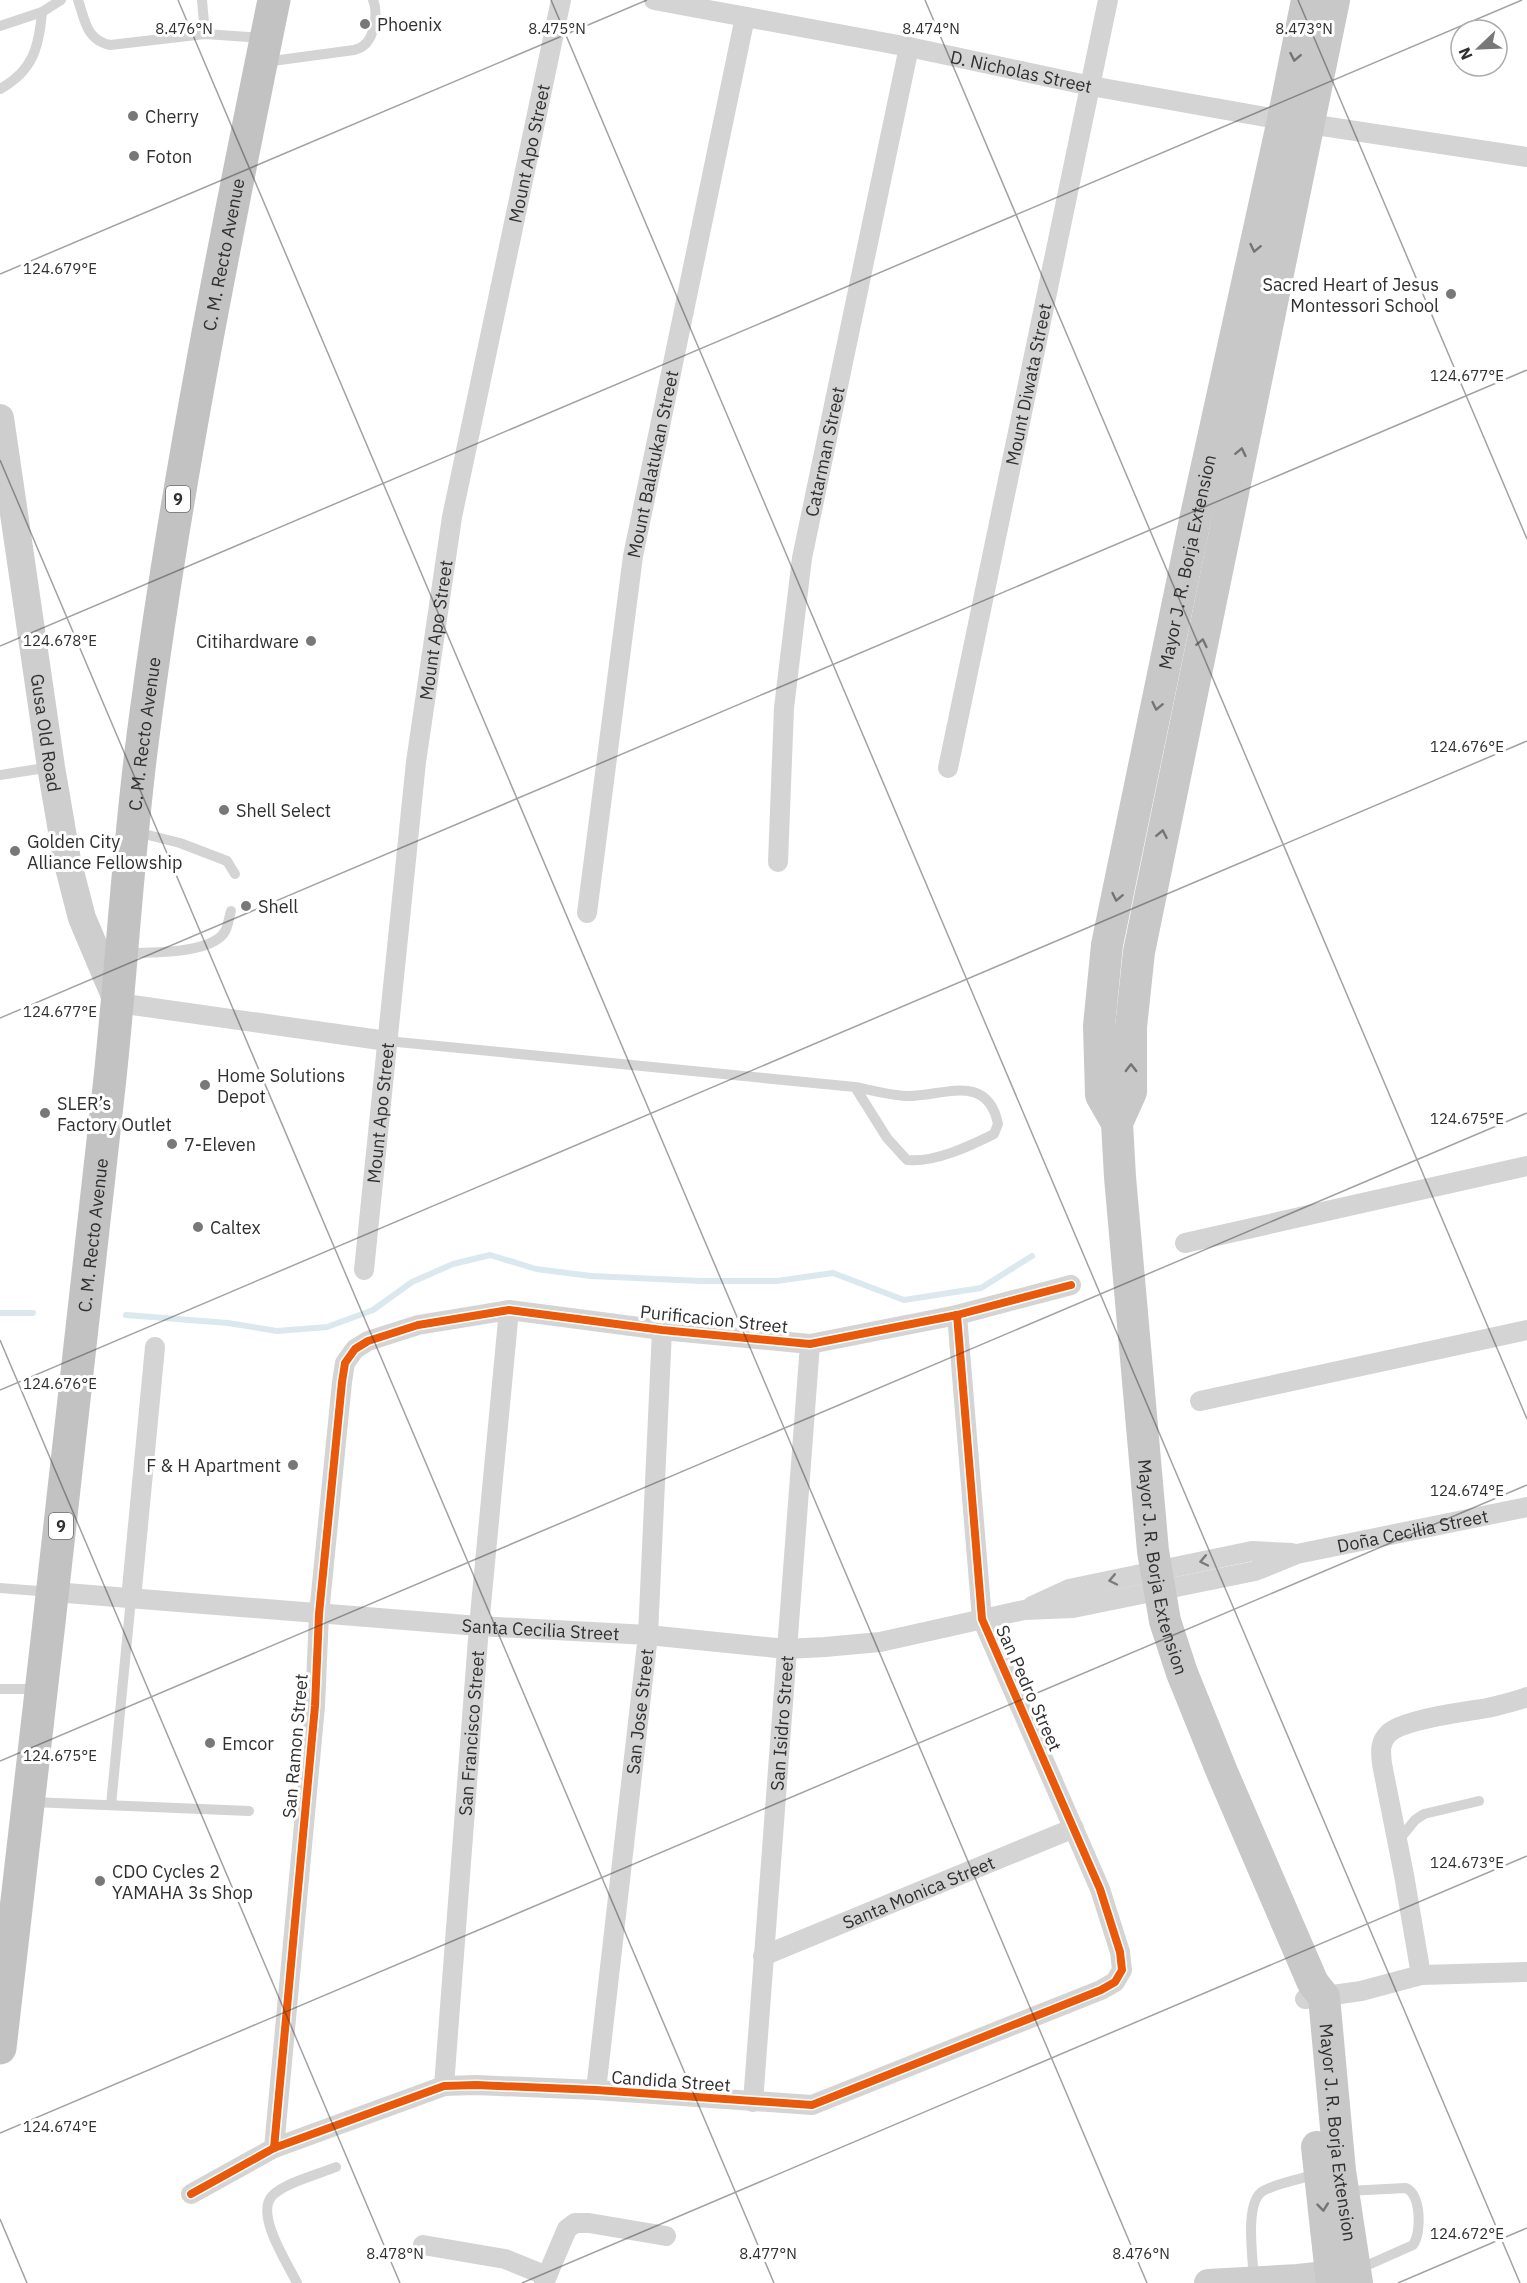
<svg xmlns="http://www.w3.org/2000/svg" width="1527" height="2283" font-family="'IBM Plex Sans',sans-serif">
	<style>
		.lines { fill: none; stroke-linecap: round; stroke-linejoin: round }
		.stream { stroke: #dbe9ee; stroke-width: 6 }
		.lane { stroke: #d4d4d4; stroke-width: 10 }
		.street { stroke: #d4d4d4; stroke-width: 20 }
		.secondary { stroke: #cecece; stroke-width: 28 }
		.primary { stroke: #c8c8c8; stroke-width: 32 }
		.highway { stroke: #c2c2c2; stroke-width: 33 }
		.cycleway-casing { stroke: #fff; stroke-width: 11 }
		.cycleway { stroke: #e8590c; stroke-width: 8 }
		.oneway { stroke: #747474 }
		.oneway2 { stroke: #7a7a7a }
		.ticks { fill: none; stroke: #303030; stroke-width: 1.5; stroke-opacity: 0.45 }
		.poi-dot { fill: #787878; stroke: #fff; stroke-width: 2 }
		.labels { text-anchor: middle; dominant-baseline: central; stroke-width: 6; stroke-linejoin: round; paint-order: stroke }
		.shield { fill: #fff; stroke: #6e6e6e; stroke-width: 1.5 }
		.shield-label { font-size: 16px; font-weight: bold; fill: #303030 }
		.poi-label { font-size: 18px; fill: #303030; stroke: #fff; text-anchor: start }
		.street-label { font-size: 18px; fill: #303030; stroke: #fff }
		.ticks-label { font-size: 15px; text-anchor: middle; fill: #303030; stroke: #fff; stroke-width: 6; stroke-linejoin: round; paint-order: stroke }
	</style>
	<rect width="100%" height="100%" fill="#fff"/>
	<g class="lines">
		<g class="stream">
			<polyline points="0,1313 33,1313"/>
			<polyline points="126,1315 228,1323 277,1331 327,1327 373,1310 412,1282 453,1264 490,1255 536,1269 591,1276 701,1281 777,1281 833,1273 904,1300 981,1288 1032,1256"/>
		</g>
		<g class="lane">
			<path d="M 78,0 C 85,20 86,40 110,45 L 205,34 L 263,38"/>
			<polyline points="202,0 205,34"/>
			<polyline points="0,26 42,12 61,0"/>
			<path d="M 265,62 L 354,50 C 357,49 361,48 363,46 C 375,38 378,11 373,0"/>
			<path d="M 0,89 C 33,71 39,47 42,12"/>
			<polyline points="0,775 51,767"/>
			<polyline points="136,832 180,843 227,861 235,874"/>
			<path d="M 125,953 C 149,953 209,954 224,933 C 228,928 229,917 231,911"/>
			<path d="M 387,1041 L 855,1087 C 871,1090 888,1095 905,1096 C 939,1098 987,1070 998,1124 L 994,1134 C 970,1146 934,1163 907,1160 L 887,1138 L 855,1087"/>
			<polyline points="0,1588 51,1592"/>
			<polyline points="0,1689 39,1689"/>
			<polyline points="32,1802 249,1811"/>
			<polyline points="111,1805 131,1599"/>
			<polyline points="1398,1841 1415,1820 1424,1814 1479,1801"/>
			<path d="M 1347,2191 L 1406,2188 C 1421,2195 1422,2232 1413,2245 L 1359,2269"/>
			<path d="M 1254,2280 C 1253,2258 1244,2202 1263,2191 C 1277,2183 1301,2179 1317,2174"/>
			<path d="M 297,2283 C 288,2264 255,2215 272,2196 C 284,2183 319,2174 336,2167"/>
		</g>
		<g class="street">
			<path id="s1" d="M 654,0 L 909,47 L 1091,86 L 1283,120 L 1527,157"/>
			<path id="s2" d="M 948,768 L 1108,0"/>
			<path id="s3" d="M 778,862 L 784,708 L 802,558 L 909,47"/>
			<path id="s4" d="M 587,913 L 633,556 L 745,17"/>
			<polyline points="118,1003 387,1041"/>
			<polyline points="1185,1243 1527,1166"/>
			<path id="s5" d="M 364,1270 L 416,762 L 452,517 L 561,0"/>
			<polyline points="1200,1401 1527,1330"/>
			<path id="s6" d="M 54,1592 L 479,1626 L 648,1635 L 786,1649 L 825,1647 L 880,1642 L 1024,1610 L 1073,1608 L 1255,1571 L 1297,1554 L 1527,1507"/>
			<polyline points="131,1599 155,1347"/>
			<polyline points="1032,1606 1069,1589 1252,1551 1292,1553"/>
			<path id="s7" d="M 763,1956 L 1074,1828"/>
			<path d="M 1421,1975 L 1404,1875 L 1382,1764 C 1381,1753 1379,1743 1388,1734 C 1402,1719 1465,1712 1487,1708 C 1500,1705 1514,1702 1527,1697"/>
			<polyline points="1305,1999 1361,1991 1421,1975 1527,1972"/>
			<path id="s8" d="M 444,2086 L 479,1626 L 509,1310"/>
			<path id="s9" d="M 596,2090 L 648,1635 L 662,1330"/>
			<path id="s10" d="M 753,2102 L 810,1344"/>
			<polyline points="274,2148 315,1706 319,1614 342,1382 345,1363 355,1349 368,1341 418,1325 509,1310 662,1330 810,1344 957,1315 1071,1285"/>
			<polyline points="191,2194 274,2148 444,2086 476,2085 596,2090 812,2105 1101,1990 1115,1982 1122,1970 1120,1952 1100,1889 982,1619 957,1315"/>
			<polyline points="423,2245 505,2259 547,2276"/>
			<polyline points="544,2283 567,2229 575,2223 589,2223 666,2236"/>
		</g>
		<g class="secondary">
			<path id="s11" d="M 0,418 L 51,767 L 67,860 L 82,918 L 118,1003"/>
			<polyline points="1208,2283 1298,2278 1353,2272"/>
		</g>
		<g class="primary">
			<path id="s12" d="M 1334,0 L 1139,952 L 1131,1027 L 1131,1092 L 1117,1123 L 1120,1177 L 1153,1551 L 1165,1621 L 1182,1673 L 1222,1772 L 1313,1983 L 1324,1997 L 1340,2171 L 1357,2283"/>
			<path id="s13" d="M 1117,1123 L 1101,1095 L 1099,1026 L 1107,945 L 1195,520 L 1283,120 L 1307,0"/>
			<polyline points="1317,2147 1332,2283"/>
		</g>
		<path class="highway" id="s14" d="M 0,2048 C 38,1725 74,1401 110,1078 C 122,964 128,850 143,736 C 175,489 224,244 274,0"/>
		<defs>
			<g id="cycleway">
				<polyline points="274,2148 315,1706 319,1614 342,1382 345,1363 355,1349 368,1341 418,1325 509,1310 662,1330 810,1344 957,1315 1071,1285"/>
				<polyline points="191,2194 274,2148 444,2086 476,2085 596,2090 812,2105 1101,1990 1115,1982 1122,1970 1120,1952 1100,1889 982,1619 957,1315"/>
			</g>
		</defs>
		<use href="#cycleway" class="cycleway-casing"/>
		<use href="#cycleway" class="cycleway"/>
	</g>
	<defs><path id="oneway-chevron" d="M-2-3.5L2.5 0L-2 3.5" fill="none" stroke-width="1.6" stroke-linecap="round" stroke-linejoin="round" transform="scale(1.5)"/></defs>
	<g class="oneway">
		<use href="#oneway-chevron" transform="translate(1295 57) rotate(101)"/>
		<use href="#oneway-chevron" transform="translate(1255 248) rotate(102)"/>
		<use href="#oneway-chevron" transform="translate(1241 452) rotate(-78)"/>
		<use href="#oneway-chevron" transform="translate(1202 643) rotate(-78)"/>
		<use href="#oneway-chevron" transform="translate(1157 706) rotate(102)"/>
		<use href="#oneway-chevron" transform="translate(1162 834) rotate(-79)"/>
		<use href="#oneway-chevron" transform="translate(1117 897) rotate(102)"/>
		<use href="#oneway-chevron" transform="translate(1131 1068) rotate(-90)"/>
		<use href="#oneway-chevron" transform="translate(1323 2207) rotate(84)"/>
	</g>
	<g class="oneway2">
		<use href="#oneway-chevron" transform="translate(1204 1561) rotate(168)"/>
		<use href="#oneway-chevron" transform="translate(1113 1580) rotate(168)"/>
	</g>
	<path class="ticks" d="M 178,0 L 1147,2283M 551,0 L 1520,2283M 925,0 L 1527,1419M 1298,0 L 1527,539M 0,274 L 647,0M 0,460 L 774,2283M 0,646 L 1522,0M 0,1018 L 1527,370M 0,1340 L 400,2283M 0,1390 L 1527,741M 0,1761 L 1527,1113M 0,2133 L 1527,1485M 0,2219 L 27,2283M 522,2283 L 1527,1856M 1398,2283 L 1527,2228"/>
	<g class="poi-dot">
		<circle cx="365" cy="24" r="6"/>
		<circle cx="133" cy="116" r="6"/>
		<circle cx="134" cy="156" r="6"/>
		<circle cx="1451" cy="294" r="6"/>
		<circle cx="311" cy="641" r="6"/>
		<circle cx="224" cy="810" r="6"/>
		<circle cx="15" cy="851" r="6"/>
		<circle cx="246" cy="906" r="6"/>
		<circle cx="205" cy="1085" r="6"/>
		<circle cx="45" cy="1113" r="6"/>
		<circle cx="172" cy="1144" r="6"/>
		<circle cx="198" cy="1227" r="6"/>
		<circle cx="293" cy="1465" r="6"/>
		<circle cx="210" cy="1743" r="6"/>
		<circle cx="100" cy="1881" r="6"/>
	</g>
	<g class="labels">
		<g class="shield">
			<rect x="166" y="486" width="24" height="26" rx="4.5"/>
			<rect x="49" y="1513" width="24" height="26" rx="4.5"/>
		</g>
		<g class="shield-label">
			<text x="178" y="499">9</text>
			<text x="61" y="1526">9</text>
		</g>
		<g class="poi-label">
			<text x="377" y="24">Phoenix</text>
			<text x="145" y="116">Cherry</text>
			<text x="146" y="156">Foton</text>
			<text x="1439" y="284" text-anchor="end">Sacred Heart of Jesus<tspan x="1439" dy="21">Montessori School</tspan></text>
			<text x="299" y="641" text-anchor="end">Citihardware</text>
			<text x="236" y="810">Shell Select</text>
			<text x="27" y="841">Golden City<tspan x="27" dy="21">Alliance Fellowship</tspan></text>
			<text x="258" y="906">Shell</text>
			<text x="217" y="1075">Home Solutions<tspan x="217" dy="21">Depot</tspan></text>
			<text x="57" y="1103">SLER’s<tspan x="57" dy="21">Factory Outlet</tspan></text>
			<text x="184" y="1144">7-Eleven</text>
			<text x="210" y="1227">Caltex</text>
			<text x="281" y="1465" text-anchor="end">F &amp; H Apartment</text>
			<text x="222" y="1743">Emcor</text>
			<text x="112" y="1871">CDO Cycles 2<tspan x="112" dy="21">YAMAHA 3s Shop</tspan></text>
		</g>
		<g class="street-label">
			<text stroke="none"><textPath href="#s1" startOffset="374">D. Nicholas Street</textPath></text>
			<text stroke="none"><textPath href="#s5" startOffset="1130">Mount Apo Street</textPath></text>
			<text stroke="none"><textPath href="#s14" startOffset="1808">C. M. Recto Avenue</textPath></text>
			<text stroke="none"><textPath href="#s2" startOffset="392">Mount Diwata Street</textPath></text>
			<text stroke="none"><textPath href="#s3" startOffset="414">Catarman Street</textPath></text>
			<text stroke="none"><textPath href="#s4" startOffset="454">Mount Balatukan Street</textPath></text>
			<text stroke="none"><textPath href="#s13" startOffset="574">Mayor J. R. Borja Extension</textPath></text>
			<text stroke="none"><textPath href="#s5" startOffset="644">Mount Apo Street</textPath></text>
			<text stroke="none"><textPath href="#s11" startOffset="318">Gusa Old Road</textPath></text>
			<text stroke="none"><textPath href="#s14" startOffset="1322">C. M. Recto Avenue</textPath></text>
			<text stroke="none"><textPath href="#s5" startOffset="158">Mount Apo Street</textPath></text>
			<text stroke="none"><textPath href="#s14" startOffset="818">C. M. Recto Avenue</textPath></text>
			<text transform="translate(714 1319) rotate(6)">Purificacion Street</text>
			<text stroke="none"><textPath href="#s6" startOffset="1374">Doña Cecilia Street</textPath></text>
			<text stroke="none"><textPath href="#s12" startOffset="1593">Mayor J. R. Borja Extension</textPath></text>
			<text stroke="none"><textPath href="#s6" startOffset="488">Santa Cecilia Street</textPath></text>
			<text transform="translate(1029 1688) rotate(66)">San Pedro Street</text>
			<text stroke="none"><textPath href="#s9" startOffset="381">San Jose Street</textPath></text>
			<text stroke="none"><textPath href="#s10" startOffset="380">San Isidro Street</textPath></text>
			<text stroke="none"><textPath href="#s8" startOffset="354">San Francisco Street</textPath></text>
			<text transform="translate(295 1746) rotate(-85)">San Ramon Street</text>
			<text stroke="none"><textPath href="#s7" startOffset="168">Santa Monica Street</textPath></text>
			<text transform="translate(671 2081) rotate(4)">Candida Street</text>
			<text stroke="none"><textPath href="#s12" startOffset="2192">Mayor J. R. Borja Extension</textPath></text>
		</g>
	</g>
	<g class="ticks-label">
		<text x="184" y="34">8.476°N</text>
		<text x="557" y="34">8.475°N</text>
		<text x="931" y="34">8.474°N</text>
		<text x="1304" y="34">8.473°N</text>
		<text x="60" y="274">124.679°E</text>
		<text x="1467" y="381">124.677°E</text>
		<text x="60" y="646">124.678°E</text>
		<text x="1467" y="752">124.676°E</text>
		<text x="60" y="1017">124.677°E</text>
		<text x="1467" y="1124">124.675°E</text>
		<text x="60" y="1389">124.676°E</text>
		<text x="1467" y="1496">124.674°E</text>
		<text x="60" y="1761">124.675°E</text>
		<text x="1467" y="1868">124.673°E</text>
		<text x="60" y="2132">124.674°E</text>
		<text x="1467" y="2239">124.672°E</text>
		<text x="395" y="2259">8.478°N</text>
		<text x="768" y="2259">8.477°N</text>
		<text x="1141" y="2259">8.476°N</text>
	</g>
	<g transform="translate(1479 48) rotate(247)"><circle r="28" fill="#ffffff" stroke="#acacac" stroke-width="1.5"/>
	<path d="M0-4.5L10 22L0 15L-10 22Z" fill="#787878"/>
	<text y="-9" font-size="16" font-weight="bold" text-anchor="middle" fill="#303030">N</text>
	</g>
</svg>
